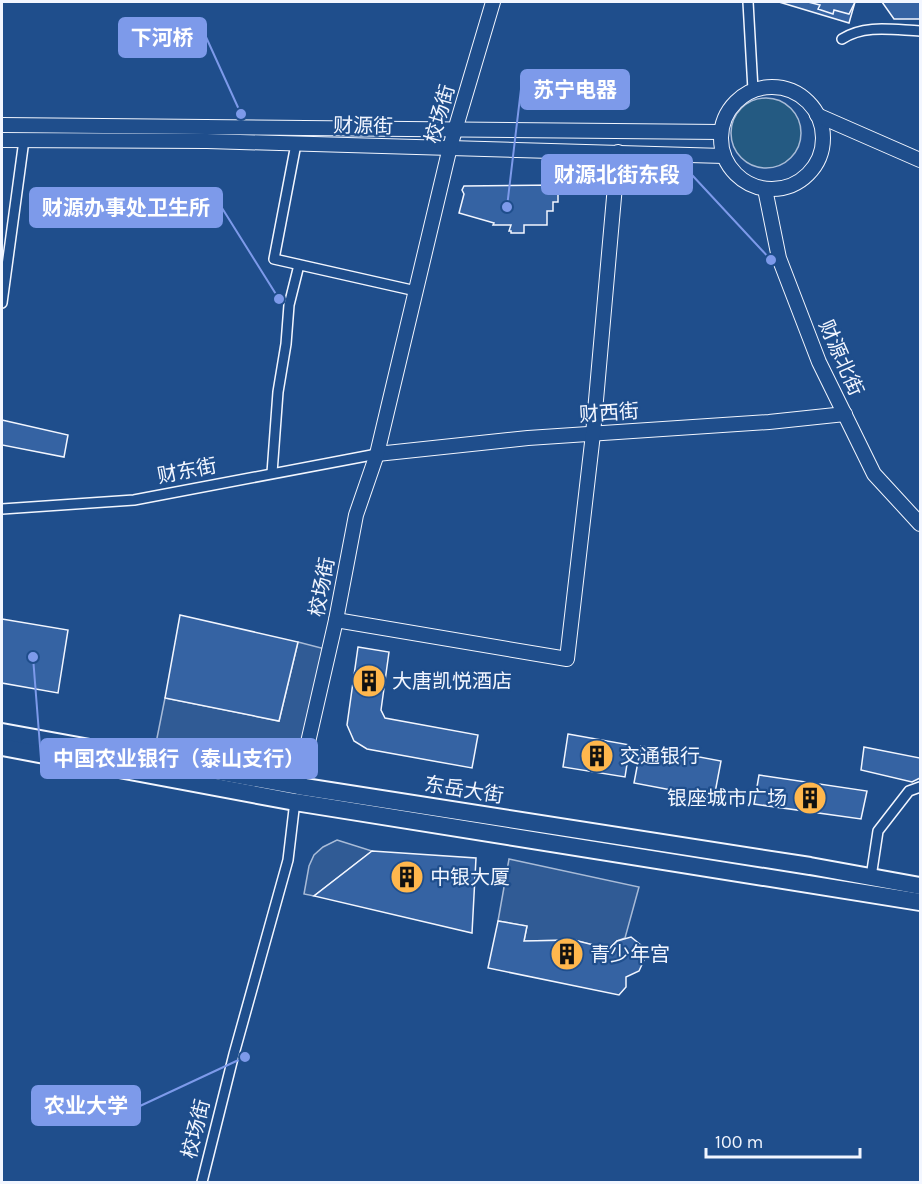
<svg xmlns="http://www.w3.org/2000/svg" width="922" height="1184" font-family="Karla,'Noto Sans SC',sans-serif">
	<style>
		.green { fill: #245a82; stroke: #a8bbd7; stroke-width: 1.5 }
		.parking { fill: #305b95; stroke: #a8bbd7; stroke-width: 1.5 }
		.building { fill: #3563a3; stroke: #f2f6ff; stroke-width: 1.5 }
		.lines { fill: none; stroke-linecap: round; stroke-linejoin: round }
		.street-casing { stroke: #f2f6ff; stroke-width: 12 }
		.secondary-casing { stroke: #f2f6ff; stroke-width: 16 }
		.highway-casing { stroke: #f2f6ff; stroke-width: 20 }
		.street { stroke: #1f4e8c; stroke-width: 9 }
		.secondary { stroke: #1f4e8c; stroke-width: 14 }
		.highway { stroke: #1f4e8c; stroke-width: 16 }
		.labels { text-anchor: middle; dominant-baseline: central; stroke-width: 4.5; stroke-linejoin: round; paint-order: stroke }
		.street-label { font-size: 20px; fill: #f2f6ff; stroke: #1f4e8c }
		.poi-label { font-size: 20px; fill: #f2f6ff; stroke: #1f4e8c; text-anchor: start }
		.leader { fill: none; stroke: #7d9aea; stroke-width: 2 }
		.callout-dot { fill: #7d9aea; stroke: #1f4e8c; stroke-width: 2 }
		.callout { fill: #7d9aea; stroke: #7d9aea; stroke-width: 2 }
		.callout-label { font-size: 21px; text-anchor: middle; font-weight: bold; fill: #fff }
	</style>
	<rect width="100%" height="100%" fill="#1f4e8c"/>
	<circle class="green" cx="766" cy="133" r="35"/>
	<g class="parking">
		<polygon points="298,642 329,650 309,739 286,759 267,766 156,743 165,698 279,721"/>
		<polygon points="337,840 372,851 314,896 304,894 309,866 314,855 323,847"/>
		<polygon points="509,859 639,887 625,938 617,941 609,949 574,940 524,941 527,926 498,921"/>
	</g>
	<g class="building">
		<polygon points="779,2 855,2 849,23"/>
		<polygon points="808,2 855,2 849,14 834,10 833,14 818,9 820,5"/>
		<polygon points="882,2 920,2 920,19 894,19"/>
		<polygon points="558,185 558,202 553,202 553,211 547,211 547,225 524,225 524,233 511,233 511,231 509,231 511,225 493,225 494,223 459,213 464,194 462,190 464,186"/>
		<polygon points="2,420 68,435 64,457 2,445"/>
		<polygon points="180,615 298,642 279,721 165,698"/>
		<polygon points="2,619 68,630 58,693 2,683"/>
		<polygon points="358,647 389,652 381,710 385,718 478,735 472,768 367,749 354,741 347,725"/>
		<polygon points="568,734 630,745 625,777 563,767"/>
		<polygon points="641,746 721,761 714,798 634,783"/>
		<polygon points="864,747 920,758 920,778 912,782 861,770"/>
		<polygon points="759,775 867,791 861,819 754,804"/>
		<polygon points="372,851 476,858 472,933 314,896"/>
		<polygon points="498,921 527,926 524,941 574,940 609,949 617,941 631,937 642,946 644,960 639,971 626,977 626,987 619,995 488,968"/>
	</g>
	<g class="lines">
		<defs>
			<g id="street">
				<polyline points="748,2 753,90"/>
				<path d="M 842,39 C 865,24 894,30 920,31"/>
				<polyline points="296,144 274,259 416,291"/>
				<polyline points="2,303 24,140"/>
				<polyline points="272,473 278,392 286,344 289,305 299,265"/>
				<polyline points="2,509 134,500 377,454"/>
				<polyline points="871,877 878,831 909,791 920,787"/>
				<polyline points="202,1182 234,1054 288,860 295,801"/>
			</g>
			<g id="secondary">
				<circle cx="772" cy="138" r="51"/>
				<polyline points="817,115 920,160"/>
				<polyline points="2,125 721,132"/>
				<polyline points="2,140 207,141 724,156"/>
				<polyline points="765,189 779,258 819,362 874,474 920,524"/>
				<polyline points="377,454 528,438 769,422 845,414"/>
				<polyline points="336,620 567,659 593,434 618,152"/>
				<polyline points="298,786 336,620 356,515 377,454 450,147 493,2"/>
			</g>
			<g id="highway">
				<polyline points="2,732 298,786 810,866 920,886"/>
				<polyline points="2,747 295,802 920,902"/>
			</g>
		</defs>
		<use href="#street" class="street-casing"/>
		<use href="#secondary" class="secondary-casing"/>
		<use href="#highway" class="highway-casing"/>
		<use href="#street" class="street"/>
		<use href="#secondary" class="secondary"/>
		<use href="#highway" class="highway"/>
	</g>
	<defs>
		<symbol id="building-disc" viewBox="-11 -11 22 22"><circle r="9.5" fill="#ffb74d" stroke="#1f4e8c"/><path d="M-4-6H4V6H1V3H-1V6H-4ZM-2.5-4.3h1.7v1.8h-1.7ZM.8-4.3h1.7v1.8H.8ZM-2.5-1h1.7V.8h-1.7ZM.8-1h1.7V.8H.8Z" fill="#111"/></symbol>
	</defs>
	<g fill-rule="evenodd">
		<use href="#building-disc" x="350" y="662" width="38" height="38"/>
		<use href="#building-disc" x="578" y="737" width="38" height="38"/>
		<use href="#building-disc" x="791" y="779" width="38" height="38"/>
		<use href="#building-disc" x="388" y="858" width="38" height="38"/>
		<use href="#building-disc" x="548" y="935" width="38" height="38"/>
	</g>
	<g class="labels">
		<g class="street-label">
			<text transform="translate(440 114) rotate(-74)">校场街</text>
			<text transform="translate(363 126) rotate(1)">财源街</text>
			<text transform="translate(841 358) rotate(66)">财源北街</text>
			<text transform="translate(609 413) rotate(-4)">财西街</text>
			<text transform="translate(187 471) rotate(-11)">财东街</text>
			<text transform="translate(322 587) rotate(-79)">校场街</text>
			<text transform="translate(464 790) rotate(9)">东岳大街</text>
			<text transform="translate(196 1129) rotate(-76)">校场街</text>
		</g>
		<g class="poi-label">
			<text x="392" y="681">大唐凯悦酒店</text>
			<text x="620" y="756">交通银行</text>
			<text x="787" y="798" text-anchor="end">银座城市广场</text>
			<text x="430" y="877">中银大厦</text>
			<text x="590" y="954">青少年宫</text>
		</g>
	</g>
	<path class="leader" d="M241 114L206 37M507 207L521 89M771 260L692 175M279 299L222 208M33 657L41 759M245 1057L140 1106"/>
	<g class="callout-dot">
		<circle cx="241" cy="114" r="6"/>
		<circle cx="507" cy="207" r="6"/>
		<circle cx="771" cy="260" r="6"/>
		<circle cx="279" cy="299" r="6"/>
		<circle cx="33" cy="657" r="6"/>
		<circle cx="245" cy="1057" r="6"/>
	</g>
	<g class="callout">
		<rect x="119" y="18" width="87" height="39" rx="6"/>
		<rect x="521" y="70" width="108" height="39" rx="6"/>
		<rect x="542" y="155" width="150" height="39" rx="6"/>
		<rect x="30" y="188" width="192" height="39" rx="6"/>
		<rect x="41" y="739" width="276" height="39" rx="6"/>
		<rect x="32" y="1086" width="108" height="39" rx="6"/>
	</g>
	<g class="callout-label">
		<text x="162" y="45">下河桥</text>
		<text x="575" y="97">苏宁电器</text>
		<text x="617" y="182">财源北街东段</text>
		<text x="126" y="215">财源办事处卫生所</text>
		<text x="179" y="766">中国农业银行（泰山支行）</text>
		<text x="86" y="1113">农业大学</text>
	</g>
	<rect width="922" height="1184" fill="none" stroke="#f2f6ff" stroke-width="6"/>
	<path d="M706 1148v9h154v-9" fill="none" stroke="#f2f6ff" stroke-width="3"/>
	<text x="715" y="1148" font-size="18" fill="#f2f6ff" stroke="#1f4e8c" stroke-width="4.5" paint-order="stroke">100 m</text>
</svg>
